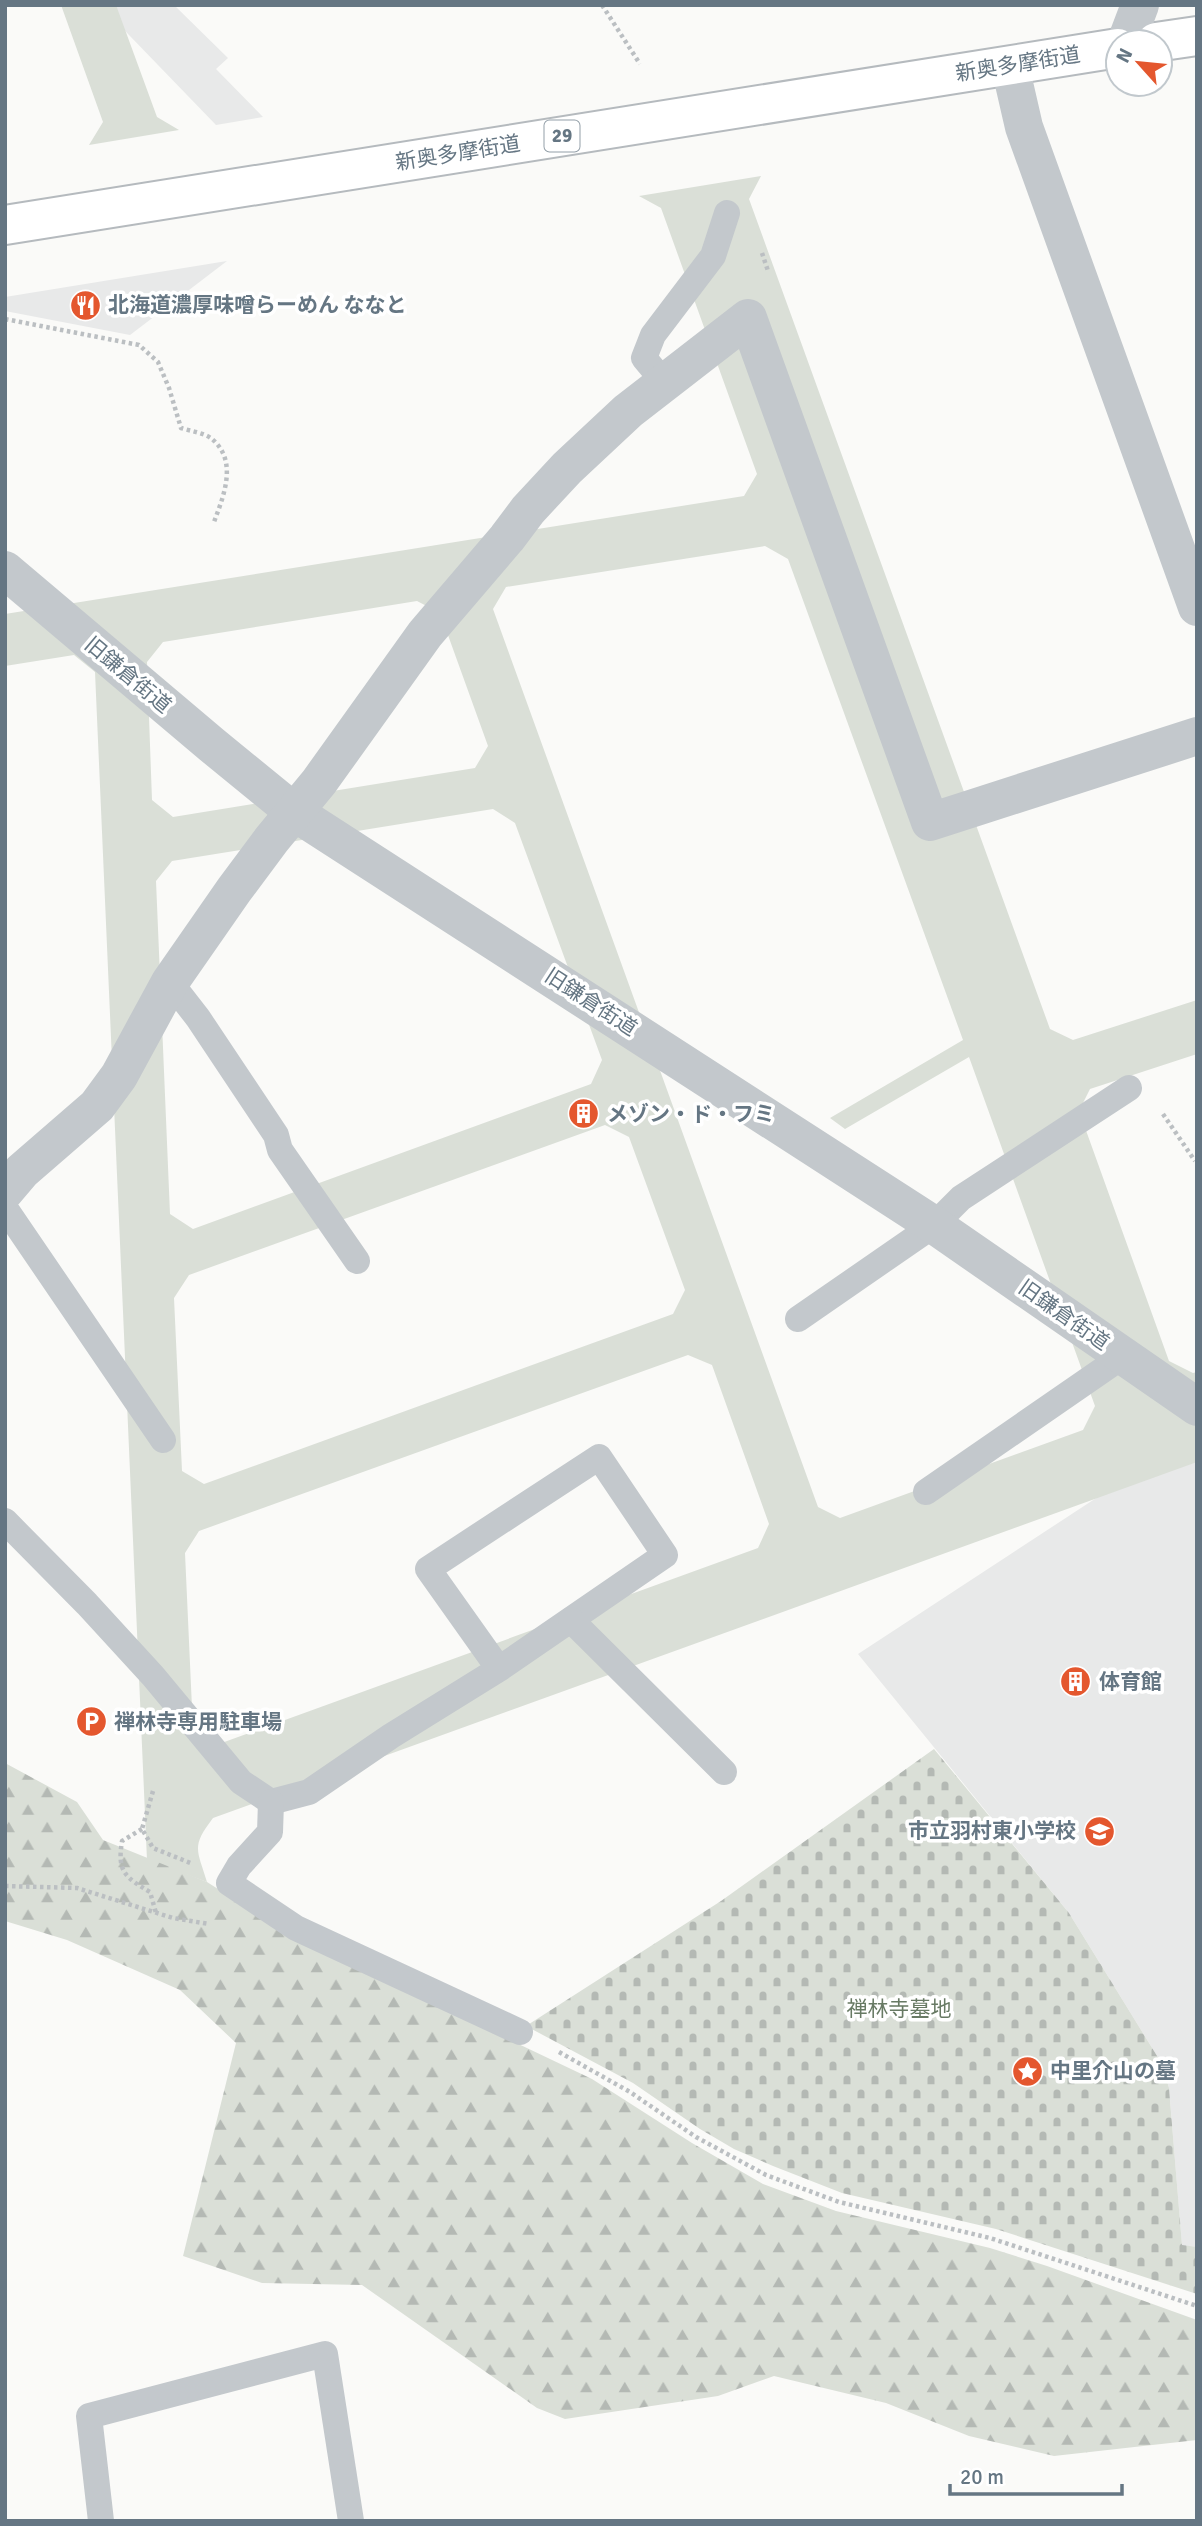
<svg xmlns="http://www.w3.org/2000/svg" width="1202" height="2526" font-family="Signika,'Noto Sans JP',sans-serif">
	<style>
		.built { fill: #e8e9e9 }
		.green { fill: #dadfd7; fill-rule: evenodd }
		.forest { fill: url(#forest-firs) }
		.cemetery { fill: url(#cemetery-stones) }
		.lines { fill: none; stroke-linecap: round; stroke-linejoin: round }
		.primary-casing { stroke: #b5babe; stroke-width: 42 }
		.path { stroke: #bbbfc2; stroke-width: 4.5; stroke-dasharray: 3.5 3.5; stroke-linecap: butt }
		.lane { stroke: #c3c8cc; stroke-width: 26 }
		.street { stroke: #c3c8cc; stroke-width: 38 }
		.primary { stroke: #fff; stroke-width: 38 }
		.labels { text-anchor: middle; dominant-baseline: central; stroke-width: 7; stroke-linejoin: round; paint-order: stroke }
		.shield { fill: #fff; stroke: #939fa8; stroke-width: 2 }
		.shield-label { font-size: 19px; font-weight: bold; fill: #657683 }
		.street-label { font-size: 21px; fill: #657683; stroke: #fff }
		.poi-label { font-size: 21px; font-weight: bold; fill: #657683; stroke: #fff; text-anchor: start }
		.park-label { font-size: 21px; fill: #687a64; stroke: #fff }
	</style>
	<defs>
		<pattern id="forest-firs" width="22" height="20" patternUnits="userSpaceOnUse" patternTransform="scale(1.75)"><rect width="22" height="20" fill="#dadfd7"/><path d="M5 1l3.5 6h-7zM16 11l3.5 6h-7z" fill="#b4b9b4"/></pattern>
		<pattern id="cemetery-stones" width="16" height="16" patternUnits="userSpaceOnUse" patternTransform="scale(1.75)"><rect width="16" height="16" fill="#dadfd7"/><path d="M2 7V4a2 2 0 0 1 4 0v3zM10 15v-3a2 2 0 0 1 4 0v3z" fill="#b4b9b4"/></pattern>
	</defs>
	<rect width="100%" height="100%" fill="#fafaf8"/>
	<g class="built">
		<polygon points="100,5 174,5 228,58 216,69 263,117 216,125"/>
		<polygon points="227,261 130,335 5,311 5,297"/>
		<polygon points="1197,1432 1197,2247 1182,2246 1169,2088 1162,2064 1069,1913 858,1654"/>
	</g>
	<g class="green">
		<polygon points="61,5 116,5 157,117 179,130 89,145 103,122"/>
		<path d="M 761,176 L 749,199 L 1050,1029 L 1073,1040 L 1197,1000 L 1197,1054 L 1090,1089 L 1079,1111 L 1169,1361 L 1193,1373 L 1197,1372 L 1197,1462 L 213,1818 C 191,1847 197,1849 207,1882 L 147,1860 L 95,672 L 74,655 L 5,666 L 5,614 L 744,496 L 757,474 L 661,208 L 639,196 ZM 765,546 L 788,559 L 963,1040 L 830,1118 L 845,1129 L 969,1057 L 1095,1406 L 1083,1430 L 840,1518 L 818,1507 L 493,609 L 506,587 ZM 417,601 L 440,613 L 488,746 L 475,768 L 173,817 L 152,800 L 147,662 L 163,642 ZM 493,809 L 515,823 L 602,1060 L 591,1084 L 193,1229 L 170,1214 L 156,881 L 172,861 ZM 605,1125 L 629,1137 L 685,1290 L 673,1314 L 204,1484 L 182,1471 L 174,1298 L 189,1275 ZM 688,1355 L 712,1365 L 769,1524 L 758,1548 L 216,1745 L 193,1730 L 185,1553 L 199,1531 Z"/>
	</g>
	<polygon class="forest" points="5,1763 77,1802 103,1840 207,1882 293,1937 592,2079 692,2143 763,2184 836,2211 990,2248 1047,2266 1197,2320 1197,2440 1054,2456 969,2436 886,2403 774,2376 718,2396 565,2419 537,2408 362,2285 262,2283 183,2256 236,2043 180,1990 67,1940 5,1921"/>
	<polygon class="cemetery" points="934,1749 1069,1913 1162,2064 1169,2088 1182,2245 1197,2247 1197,2294 996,2229 842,2193 773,2166 734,2149 700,2129 633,2083 526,2026 721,1901"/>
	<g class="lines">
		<defs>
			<g id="primary">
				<polyline points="1156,42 1197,36"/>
				<polyline points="5,225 1118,48"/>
			</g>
		</defs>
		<use href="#primary" class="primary-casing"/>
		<g class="path">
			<polyline points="602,5 640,64"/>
			<polyline points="762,253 768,271"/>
			<path d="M 5,319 L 139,345 L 158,362 L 169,388 L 181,428 C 190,431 205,433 212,439 C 238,461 224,495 214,522"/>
			<polyline points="1163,1114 1195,1161"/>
			<polyline points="153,1791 142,1829 153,1848 193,1864"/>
			<path d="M 142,1829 L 122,1841 C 117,1872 125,1877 150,1892 L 156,1913"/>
			<polyline points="5,1886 77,1888 173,1918 209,1924"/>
			<polyline points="559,2052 630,2092 696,2137 766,2175 839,2202 990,2238 1197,2306"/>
		</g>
		<g class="lane">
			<polyline points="664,382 644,358 653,335 713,256 727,213"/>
			<polyline points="170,982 198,1018 276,1135 280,1150 357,1261"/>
			<polyline points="5,1208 163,1440"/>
			<polyline points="798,1319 934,1225 961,1198 1129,1088"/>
			<polyline points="926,1492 1123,1356"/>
			<polyline points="5,1521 87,1604 153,1676 241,1782 271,1802 309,1792 391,1736 499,1669 665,1555 599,1457 428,1569 499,1669"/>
			<polyline points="571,1620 724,1772"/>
			<polyline points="271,1802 270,1832 239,1866 229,1883 296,1928 520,2032"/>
			<polyline points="101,2521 89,2416 325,2354 351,2521"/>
		</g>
		<g class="street">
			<polyline points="1126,42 1140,5"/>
			<polyline points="1010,66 1024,127 1197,607"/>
			<polyline points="5,570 212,745 294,812 934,1225 1197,1407"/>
			<polyline points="5,1191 22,1171 97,1106 119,1076 170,982 234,890 272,839 319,782 425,634 507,538 528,510 567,468 628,411 748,318 930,822 1197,736"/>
		</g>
		<use href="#primary" class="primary"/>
	</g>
	<defs>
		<symbol id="restaurant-disc" viewBox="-11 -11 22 22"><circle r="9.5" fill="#e4572e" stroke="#fff"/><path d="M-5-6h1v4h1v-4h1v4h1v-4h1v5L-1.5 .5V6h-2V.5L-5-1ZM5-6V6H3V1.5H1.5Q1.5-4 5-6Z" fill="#fff"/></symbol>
		<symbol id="building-disc" viewBox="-11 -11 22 22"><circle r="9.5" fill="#e4572e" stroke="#fff"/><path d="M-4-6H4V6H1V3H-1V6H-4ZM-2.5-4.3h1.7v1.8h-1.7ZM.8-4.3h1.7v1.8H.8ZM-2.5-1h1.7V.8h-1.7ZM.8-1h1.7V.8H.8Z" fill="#fff"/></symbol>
		<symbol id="parking-disc" viewBox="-11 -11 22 22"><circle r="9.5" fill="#e4572e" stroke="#fff"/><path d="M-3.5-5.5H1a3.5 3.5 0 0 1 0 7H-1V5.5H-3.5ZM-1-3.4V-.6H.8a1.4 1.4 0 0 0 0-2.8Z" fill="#fff"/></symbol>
		<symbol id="school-disc" viewBox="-11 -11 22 22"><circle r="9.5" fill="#e4572e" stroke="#fff"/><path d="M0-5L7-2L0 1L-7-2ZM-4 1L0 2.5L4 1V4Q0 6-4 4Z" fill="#fff"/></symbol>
		<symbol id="sight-disc" viewBox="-11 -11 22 22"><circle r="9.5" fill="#e4572e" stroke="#fff"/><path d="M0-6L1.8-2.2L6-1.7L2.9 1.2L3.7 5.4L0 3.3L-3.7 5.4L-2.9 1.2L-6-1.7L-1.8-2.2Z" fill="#fff"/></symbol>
	</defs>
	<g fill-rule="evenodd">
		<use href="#restaurant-disc" x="68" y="288" width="35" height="35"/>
		<use href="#building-disc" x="566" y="1096" width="35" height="35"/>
		<use href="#building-disc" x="1058" y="1664" width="35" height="35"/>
		<use href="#parking-disc" x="74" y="1704" width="35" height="35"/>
		<use href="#school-disc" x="1082" y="1814" width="35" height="35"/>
		<use href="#sight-disc" x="1010" y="2054" width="35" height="35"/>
	</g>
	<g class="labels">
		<rect class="shield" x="544.5" y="120.5" width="35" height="31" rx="5"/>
		<g class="shield-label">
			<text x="562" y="136">29</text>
		</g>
		<g class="street-label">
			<text transform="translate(1018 64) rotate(-9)">新奥多摩街道</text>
			<text transform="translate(458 153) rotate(-9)">新奥多摩街道</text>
			<text transform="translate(128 675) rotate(40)">旧鎌倉街道</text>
			<text transform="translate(591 1002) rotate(33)">旧鎌倉街道</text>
			<text transform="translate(1064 1315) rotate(35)">旧鎌倉街道</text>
		</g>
		<g class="poi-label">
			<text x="108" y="305">北海道濃厚味噌らーめん ななと</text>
			<text x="607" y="1114">メゾン・ド・フミ</text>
			<text x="1099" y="1682">体育館</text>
			<text x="114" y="1722">禅林寺専用駐車場</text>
			<text x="1076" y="1831" text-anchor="end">市立羽村東小学校</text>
			<text x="1050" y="2071">中里介山の墓</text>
		</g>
		<g class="park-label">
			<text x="899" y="2009">禅林寺墓地</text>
		</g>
	</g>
	<rect width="1202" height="2526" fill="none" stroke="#657683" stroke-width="14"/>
	<g transform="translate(1139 63) rotate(297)"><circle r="33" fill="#ffffff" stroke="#c1c8cd" stroke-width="2"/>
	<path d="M0-5L12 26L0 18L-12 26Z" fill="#e4572e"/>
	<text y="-10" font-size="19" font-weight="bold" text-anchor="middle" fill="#657683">N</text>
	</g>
	<path d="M950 2484v10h172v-10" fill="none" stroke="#657683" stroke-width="3.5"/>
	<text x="960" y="2484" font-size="21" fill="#657683" stroke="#ffffff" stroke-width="5" paint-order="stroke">20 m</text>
</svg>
